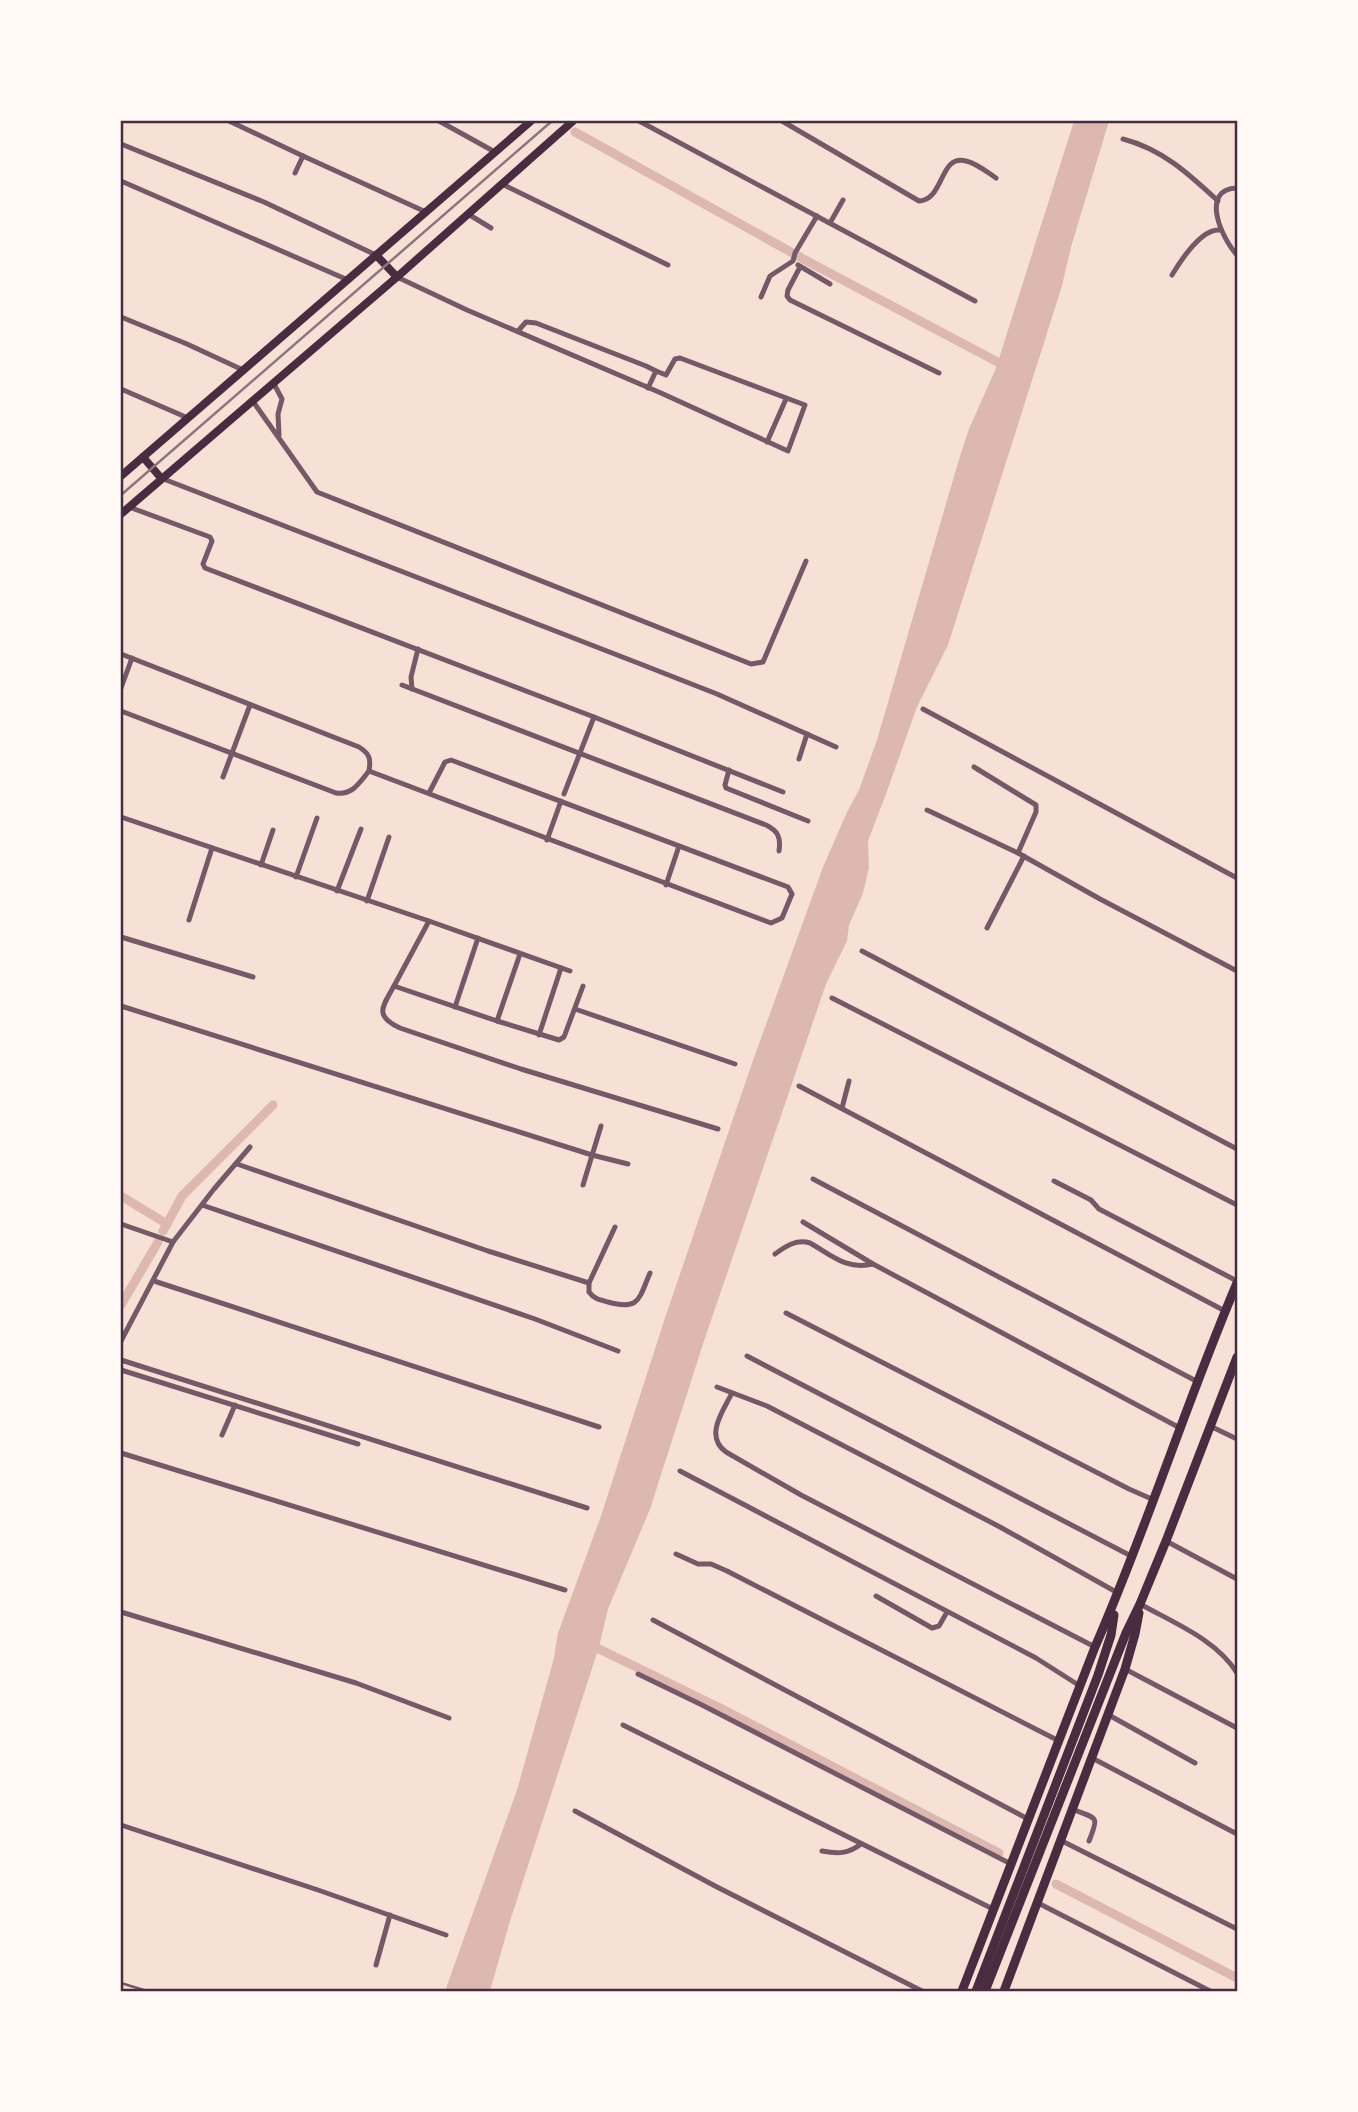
<svg xmlns="http://www.w3.org/2000/svg" width="1358" height="2112" font-family="'Exo 2',sans-serif">
	<style>
		.water { fill: #dcb8b0 }
		.lines { fill: none; stroke-linecap: round; stroke-linejoin: round }
		.canal { stroke: #dcb8b0; stroke-width: 9 }
		.service { stroke: #755966; stroke-width: 2.5 }
		.minor { stroke: #755966; stroke-width: 5 }
		.secondary { stroke: #4a2c40; stroke-width: 8 }
		.primary { stroke: #4a2c40; stroke-width: 9 }
		.rail { stroke: #8f747c; stroke-width: 2.5 }
		.neatline { fill: none; stroke: #4a2c40; stroke-width: 2.5 }
	</style>
	<rect width="100%" height="100%" fill="#f7e1d7"/>
	<polygon class="water" points="1074,121 1109,121 1071,247 1062,286 948,645 917,707 886,794 868,841 869,868 863,893 849,925 847,941 826,984 704,1341 650,1509 608,1609 599,1647 510,1921 490,1991 445,1991 517,1790 554,1658 558,1633 601,1516 666,1315 751,1066 823,867 847,812 859,790 877,740 960,456 969,429 996,368"/>
	<g class="lines">
		<g class="canal">
			<polyline points="575,132 807,261 1007,367"/>
			<polyline points="121,1196 167,1224"/>
			<polyline points="163,1231 182,1196 273,1105"/>
			<polyline points="121,1305 158,1242"/>
			<polyline points="589,1644 722,1709 999,1853"/>
			<polyline points="1056,1884 1237,1978"/>
		</g>
		<polyline class="service" points="121,1983 147,1991"/>
		<g class="minor">
			<polyline points="229,121 303,156"/>
			<polyline points="439,121 495,152"/>
			<polyline points="639,121 975,301"/>
			<path d="M 782,121 L 919,201 C 945,199 939,154 966,161 C 976,163 987,172 996,178"/>
			<path d="M 1123,139 C 1162,149 1189,174 1218,201"/>
			<polyline points="121,144 264,202 376,255"/>
			<polyline points="295,173 303,156 426,212"/>
			<polyline points="121,181 348,280"/>
			<polyline points="502,184 668,265"/>
			<path d="M 1237,188 C 1199,189 1222,239 1237,255"/>
			<polyline points="468,214 491,228"/>
			<polyline points="830,223 843,200"/>
			<polyline points="798,265 830,284"/>
			<polyline points="800,267 788,290 787,296 790,300 939,373"/>
			<path d="M 1172,275 C 1181,260 1202,228 1220,230"/>
			<polyline points="397,277 467,310 661,393 788,451 805,405 680,358 675,359 666,375 656,371"/>
			<polyline points="761,297 770,276 793,261 795,253 817,216"/>
			<polyline points="121,317 187,344 243,370"/>
			<polyline points="518,331 526,322 536,323 646,366 656,371 648,388"/>
			<polyline points="273,382 282,399 278,414 279,435"/>
			<polyline points="121,389 188,418"/>
			<polyline points="252,400 317,492 751,664 763,662 806,561"/>
			<polyline points="767,442 786,399"/>
			<polyline points="161,478 643,665 717,694 836,747"/>
			<polyline points="129,507 210,537 212,541 203,564 205,568 594,717 783,792"/>
			<path d="M 121,654 L 359,747 C 370,754 371,759 369,771"/>
			<path d="M 402,685 L 766,825 C 778,831 781,837 779,851"/>
			<polyline points="121,688 132,658"/>
			<polyline points="412,689 411,677 418,649"/>
			<polyline points="923,709 1237,878"/>
			<path d="M 121,711 L 336,793 C 353,795 359,783 369,771 L 771,923 L 782,918 L 792,894 L 788,887 L 451,760 L 445,762 L 429,793"/>
			<polyline points="799,759 807,734"/>
			<polyline points="974,767 1036,805 1036,812 1018,853"/>
			<polyline points="729,770 725,785 726,788 808,821"/>
			<polyline points="223,777 250,705"/>
			<polyline points="564,794 594,717"/>
			<polyline points="927,810 1018,853 1100,899 1237,971"/>
			<polyline points="121,817 429,921 570,971"/>
			<polyline points="547,840 561,801"/>
			<polyline points="261,865 273,830"/>
			<polyline points="296,877 317,818"/>
			<polyline points="666,885 679,846"/>
			<polyline points="337,891 361,829"/>
			<polyline points="367,901 389,837"/>
			<polyline points="189,920 212,848"/>
			<polyline points="429,921 394,986 497,1021 559,1040 564,1037 583,986"/>
			<polyline points="987,928 1024,856"/>
			<polyline points="121,937 253,977"/>
			<polyline points="862,951 1237,1149"/>
			<path d="M 394,986 C 382,1007 374,1016 400,1028 L 521,1069 L 718,1129"/>
			<polyline points="832,998 1237,1205"/>
			<polyline points="121,1006 592,1155 628,1164"/>
			<polyline points="455,1007 478,938"/>
			<polyline points="575,1009 735,1064"/>
			<polyline points="497,1021 520,954"/>
			<polyline points="539,1035 561,968"/>
			<polyline points="799,1086 1225,1311"/>
			<polyline points="842,1108 849,1081"/>
			<polyline points="237,1164 488,1251 589,1283 615,1227"/>
			<polyline points="813,1179 1198,1382"/>
			<polyline points="1054,1181 1091,1200 1099,1209 1237,1281"/>
			<polyline points="583,1185 601,1126"/>
			<polyline points="202,1205 535,1319 618,1351"/>
			<polyline points="803,1222 873,1264 1180,1428"/>
			<polyline points="121,1224 173,1242"/>
			<path d="M 775,1254 C 786,1246 796,1239 810,1243 C 833,1256 846,1270 873,1264"/>
			<polyline points="154,1281 599,1427"/>
			<path d="M 589,1283 L 589,1292 C 594,1299 600,1300 608,1302 C 640,1311 639,1298 650,1273"/>
			<polyline points="786,1313 1129,1489 1154,1500"/>
			<polyline points="121,1341 173,1242 214,1189 250,1147"/>
			<polyline points="747,1356 1133,1557"/>
			<polyline points="121,1360 587,1508"/>
			<polyline points="121,1370 358,1444"/>
			<polyline points="717,1387 767,1406 1000,1527 1118,1593"/>
			<path d="M 732,1393 C 723,1411 704,1436 726,1452 L 801,1495 L 1095,1647"/>
			<polyline points="1210,1426 1237,1439"/>
			<polyline points="222,1435 235,1405"/>
			<polyline points="121,1453 565,1590"/>
			<polyline points="680,1471 1036,1658 1080,1686"/>
			<polyline points="1166,1541 1237,1579"/>
			<polyline points="676,1554 698,1564 711,1564 727,1571 1059,1741"/>
			<polyline points="876,1596 932,1628 939,1626 947,1612"/>
			<path d="M 1140,1604 C 1174,1623 1217,1640 1237,1673"/>
			<polyline points="121,1612 356,1683 449,1718"/>
			<polyline points="653,1620 1028,1819"/>
			<polyline points="1125,1669 1237,1728"/>
			<polyline points="638,1674 702,1705 1011,1864"/>
			<polyline points="1107,1714 1195,1763"/>
			<polyline points="623,1725 993,1909"/>
			<polyline points="1092,1758 1237,1834"/>
			<path d="M 1072,1809 C 1096,1819 1100,1814 1089,1841"/>
			<polyline points="575,1811 717,1887 922,1991"/>
			<polyline points="121,1825 318,1890 446,1935"/>
			<polyline points="1060,1840 1237,1929"/>
			<path d="M 822,1851 C 838,1854 848,1854 861,1844"/>
			<polyline points="1038,1903 1210,1991"/>
			<polyline points="376,1965 390,1915"/>
		</g>
		<g class="secondary">
			<polyline points="376,255 397,277"/>
			<polyline points="143,457 161,478"/>
			<polyline points="121,476 531,121"/>
			<polyline points="121,514 397,277 573,121"/>
		</g>
		<g class="primary">
			<path d="M 962,1991 L 1095,1647 C 1147,1528 1186,1403 1237,1283"/>
			<polyline points="976,1991 1098,1675 1111,1635 1114,1615"/>
			<polyline points="985,1991 1126,1633 1140,1604 1166,1541 1237,1357"/>
			<polyline points="1004,1991 1125,1669 1135,1634 1139,1613"/>
		</g>
		<polyline class="rail" points="121,495 552,121"/>
	</g>
	<rect width="1358" height="2112" fill="none" stroke="#fffaf5" stroke-width="245"/>
	<rect x="122" y="122" width="1114" height="1868" class="neatline"/>
</svg>
